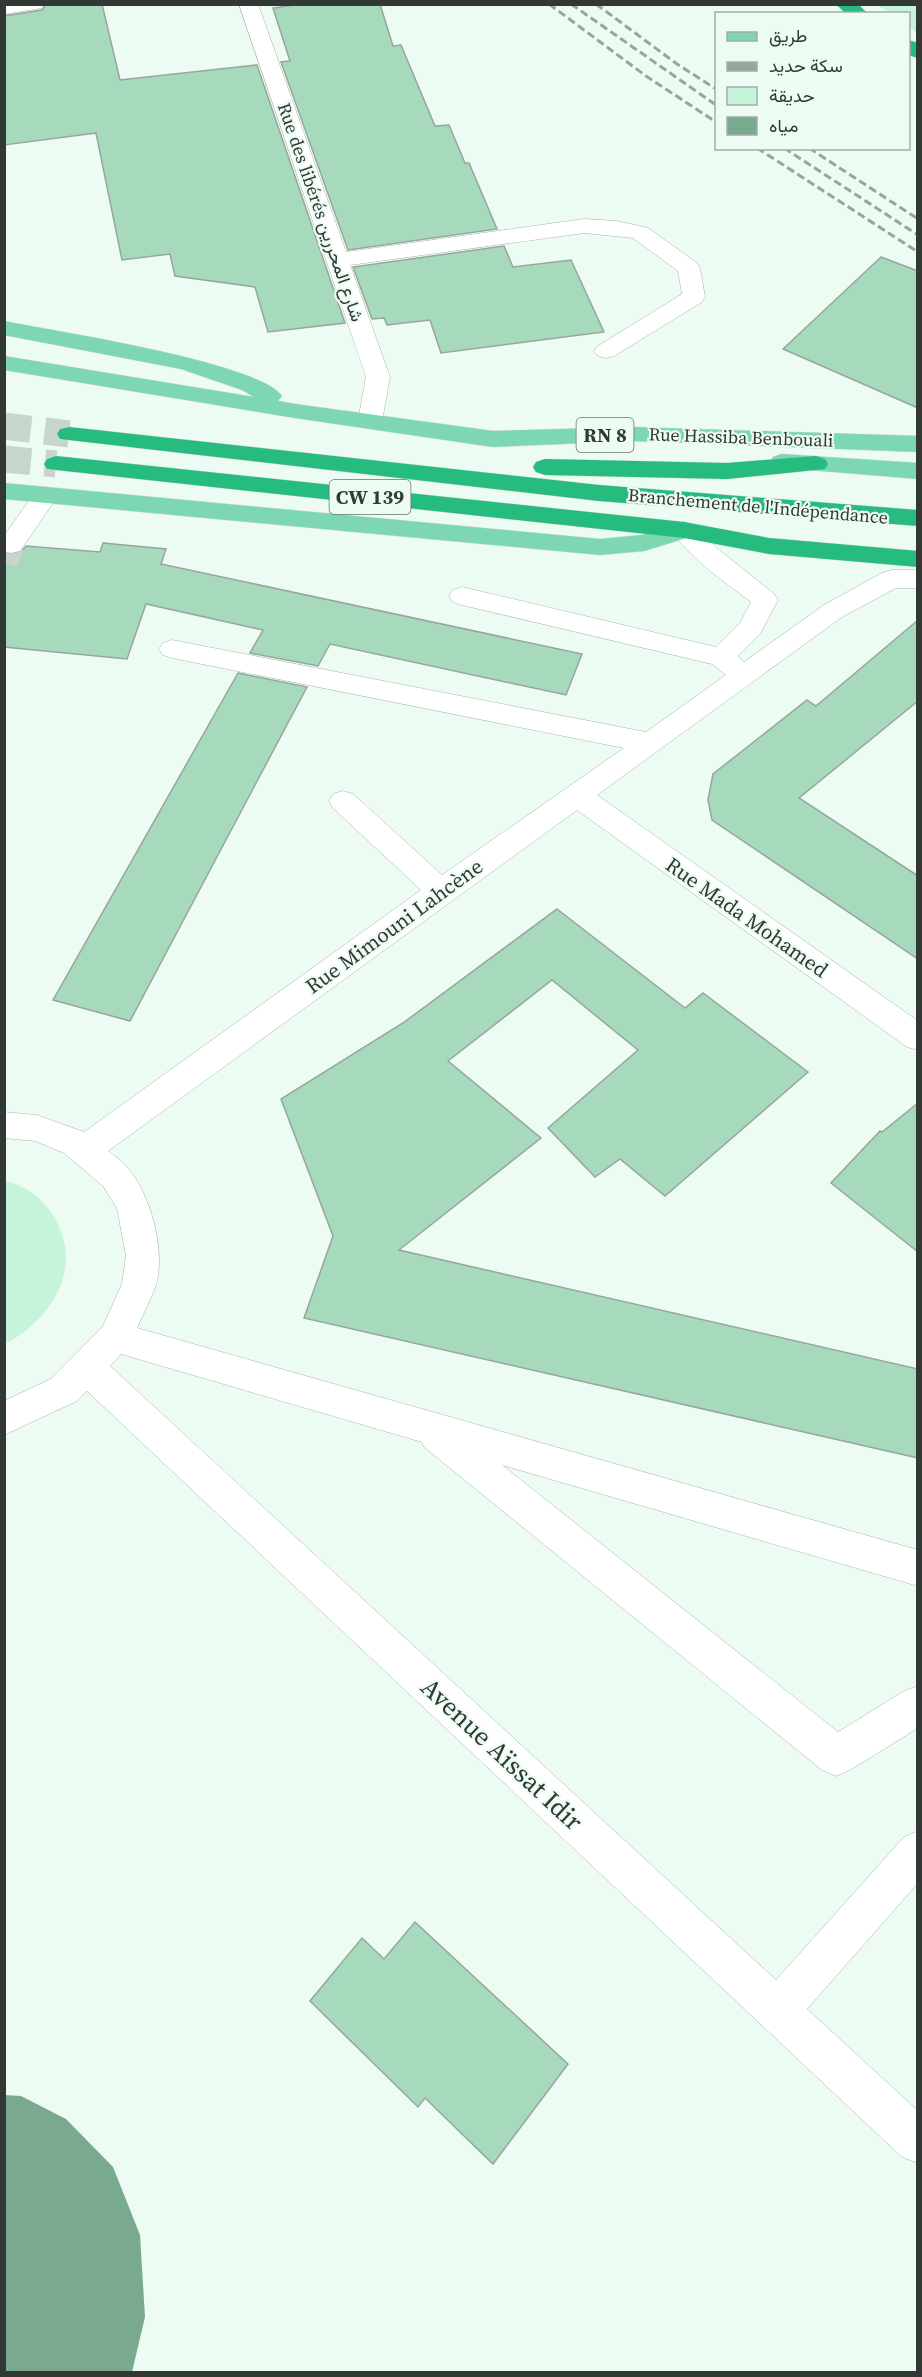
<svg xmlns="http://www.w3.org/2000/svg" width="922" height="2377" font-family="'Source Serif 4',Vazirmatn,serif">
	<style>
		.green { fill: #c6f4da }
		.water { fill: #79a98f }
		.building { fill: #a7d9bd; stroke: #97a69d; stroke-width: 1.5 }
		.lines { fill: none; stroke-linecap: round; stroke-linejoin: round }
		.minor-tunnel { stroke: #c7d5cc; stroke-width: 27; stroke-dasharray: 27 14; stroke-linecap: butt }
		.highway-tunnel { stroke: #c7d5cc; stroke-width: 27; stroke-dasharray: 27 14; stroke-linecap: butt }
		.minor-casing { stroke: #a5b5ac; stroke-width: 1 }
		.major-casing { stroke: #dadbdb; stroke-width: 1 }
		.highway-casing { stroke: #dadbdb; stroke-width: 1 }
		.minor { fill: #fff; fill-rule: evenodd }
		.major { fill: #7dd7b2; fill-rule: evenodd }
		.highway { fill: #26bc7f; fill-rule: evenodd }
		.rail { stroke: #98a49c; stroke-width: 3; stroke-dasharray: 8 4; stroke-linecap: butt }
		.labels { text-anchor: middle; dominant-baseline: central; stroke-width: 4.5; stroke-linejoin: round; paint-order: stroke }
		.far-street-label { font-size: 18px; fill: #323935; stroke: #ecfcf2 }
		.shield { fill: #ecfcf2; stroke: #6a746e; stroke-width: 1.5 }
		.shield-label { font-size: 20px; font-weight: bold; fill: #323935 }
		.street-label { font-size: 21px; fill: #323935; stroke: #ecfcf2 }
		.near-street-label { font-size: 26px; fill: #323935; stroke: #ecfcf2 }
	</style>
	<rect width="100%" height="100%" fill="#ecfcf2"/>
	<g class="green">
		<polygon points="877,5 916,5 917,33 909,26 908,14 890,13"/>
		<path d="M 5,1181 C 20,1184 37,1194 47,1207 C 88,1258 57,1317 5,1344 Z"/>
	</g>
	<polygon class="water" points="4,2095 21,2096 66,2119 113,2167 140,2235 145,2317 132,2372 5,2372"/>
	<g class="building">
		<polygon points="46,4 102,4 120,80 257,65 345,323 268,332 255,287 175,276 170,254 122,260 96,133 4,145 4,16 42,10"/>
		<polygon points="302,4 380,4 393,46 401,45 435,126 449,125 465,163 469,163 497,229 348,250 281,62 290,61 273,8"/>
		<polygon points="504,246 513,267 571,260 604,332 441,353 430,320 387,325 384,318 372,319 353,267"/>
		<polygon points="881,257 918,271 918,408 783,349"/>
		<polygon points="103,543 166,549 161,564 582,654 566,695 330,644 318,666 250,653 263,630 146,604 127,659 4,647 4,554 20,553 26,546 100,552"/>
		<polygon points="918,620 918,701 799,798 918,876 918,959 712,820 708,800 713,774 807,700 816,706"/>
		<polygon points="238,673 307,687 130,1021 53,1000"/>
		<polygon points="557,909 685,1008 703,993 808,1072 665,1196 620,1159 595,1177 548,1128 638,1050 552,980 448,1061 541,1138 399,1250 918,1369 918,1458 304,1318 333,1236 281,1099 403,1023"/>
		<polygon points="918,1103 918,1252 831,1183 880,1131 882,1132"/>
		<polygon points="415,1922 568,2064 493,2164 425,2098 418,2107 310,2001 362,1938 384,1959"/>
	</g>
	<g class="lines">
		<polyline class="minor-tunnel" points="4,562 11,545"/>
		<g class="highway-tunnel">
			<polyline points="4,426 69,434"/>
			<polyline points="4,459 56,464"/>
		</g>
		<defs>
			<g id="minor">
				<polygon points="4,4 44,4 42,8 4,14"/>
				<polygon points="239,4 258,4 346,252 584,219 617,221 648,228 697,263 700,268 705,297 702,302 614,356 606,358 598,356 594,351 598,346 682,294 678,271 633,238 584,233 350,265 390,377 382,421 378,426 370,428 362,426 358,421 366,377"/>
				<polygon points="45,489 54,491 57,497 20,551 11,553 4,552 4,536 36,491"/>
				<path d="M 684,522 L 693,524 L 718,549 L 774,594 L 778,600 L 760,634 L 738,656 L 744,662 L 824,605 L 882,573 L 891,570 L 918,570 L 918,588 L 896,588 L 842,617 L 597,795 L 918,1021 L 918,1050 L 907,1047 L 577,810 L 108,1151 C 114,1156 121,1160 126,1166 C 150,1192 166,1250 156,1285 C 151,1299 143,1314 137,1328 L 918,1550 L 918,1586 L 502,1465 L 838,1732 L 904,1691 L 918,1686 L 918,1728 L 850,1770 L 836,1776 L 822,1770 L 424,1447 L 422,1442 L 121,1354 L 110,1366 L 776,1980 L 904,1837 L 918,1831 L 918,1883 L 807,2009 L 918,2111 L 918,2163 L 902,2157 L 87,1391 L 77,1401 L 4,1435 L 4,1401 L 51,1379 L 103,1326 L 122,1284 L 126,1256 L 117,1208 L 103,1186 L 64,1153 L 35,1141 L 4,1138 L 4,1112 L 37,1115 L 84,1132 L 421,890 L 333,808 L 329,801 L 333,794 L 343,791 L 353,794 L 442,875 L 624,748 L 172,658 L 163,655 L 159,649 L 163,643 L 172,640 L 646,732 L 726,675 L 712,664 L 462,605 L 453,602 L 449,596 L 453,590 L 462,587 L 716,647 L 740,623 L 751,602 C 724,581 690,559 671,530 L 675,524 Z"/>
			</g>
			<g id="major">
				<path d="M 4,321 C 53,331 258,362 282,396 L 278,401 L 295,404 L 493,431 L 633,427 L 918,436 L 918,452 L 633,441 L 493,447 L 295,418 L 4,370 L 4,356 L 254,397 L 242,390 L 181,369 L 4,335 Z"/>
				<polygon points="782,454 918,463 918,479 773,467 770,462 773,457"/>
				<polygon points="4,483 600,539 642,535 684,522 693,524 697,530 693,536 644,551 600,555 4,499"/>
			</g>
			<g id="highway">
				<polygon points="836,4 858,4 868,14 846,14"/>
				<polygon points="908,40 918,43 918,58 908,55"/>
				<polygon points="69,427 599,485 918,510 918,526 599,501 60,439 57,434 60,429"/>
				<polygon points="56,456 684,522 769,538 918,551 918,567 769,554 684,538 47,469 44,464 47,459"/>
				<polygon points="816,456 825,459 828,464 825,469 727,479 545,475 536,472 533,467 536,462 545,459 727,463"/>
			</g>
		</defs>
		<use href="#minor" class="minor-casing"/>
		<use href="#major" class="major-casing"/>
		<use href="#highway" class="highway-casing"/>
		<use href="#minor" class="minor"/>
		<use href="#major" class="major"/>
		<use href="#highway" class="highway"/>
		<g class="rail">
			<polyline points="549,4 646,76 716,122"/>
			<polyline points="571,4 716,105"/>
			<polyline points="596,4 677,64 716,89"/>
			<polyline points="757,148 918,252"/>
			<polyline points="784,148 918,235"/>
			<polyline points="809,148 918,219"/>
		</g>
	</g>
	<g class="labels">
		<g class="far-street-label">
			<text transform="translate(321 212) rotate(71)">Rue des libérés شارع المحررين</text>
			<text transform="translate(741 437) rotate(2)">Rue Hassiba Benbouali</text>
			<text transform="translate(758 506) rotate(5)">Branchement de l'Indépendance</text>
		</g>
		<g class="shield">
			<rect x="576.5" y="418" width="57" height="34" rx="4.5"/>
			<rect x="329.5" y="480" width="81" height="34" rx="4.5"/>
		</g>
		<g class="shield-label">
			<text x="605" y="435">RN 8</text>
			<text x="370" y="497">CW 139</text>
		</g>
		<g class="street-label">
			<text transform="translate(747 917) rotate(35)">Rue Mada Mohamed</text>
			<text transform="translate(394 926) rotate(-36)">Rue Mimouni Lahcène</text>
		</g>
		<g class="near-street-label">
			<text transform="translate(502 1754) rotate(43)">Avenue Aïssat Idir</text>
		</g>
	</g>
	<rect width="922" height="2377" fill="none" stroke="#323935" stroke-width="12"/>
	<rect x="715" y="12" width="195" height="138" fill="#ecfcf2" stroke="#a2aea6" stroke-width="1.5"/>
	<rect x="727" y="32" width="30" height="9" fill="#7dd7b2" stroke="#a2aea6" stroke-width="1.5"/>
	<text x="769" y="42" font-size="18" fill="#323935">طريق</text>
	<rect x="727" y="62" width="30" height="9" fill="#98a49c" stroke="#a2aea6" stroke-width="1.5"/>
	<text x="769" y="72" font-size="18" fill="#323935">سكة حديد</text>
	<rect x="727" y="87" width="30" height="18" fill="#c6f4da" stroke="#a2aea6" stroke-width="1.5"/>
	<text x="769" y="102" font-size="18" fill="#323935">حديقة</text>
	<rect x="727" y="117" width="30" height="18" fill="#79a98f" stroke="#a2aea6" stroke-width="1.5"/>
	<text x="769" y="132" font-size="18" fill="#323935">مياه</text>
</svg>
